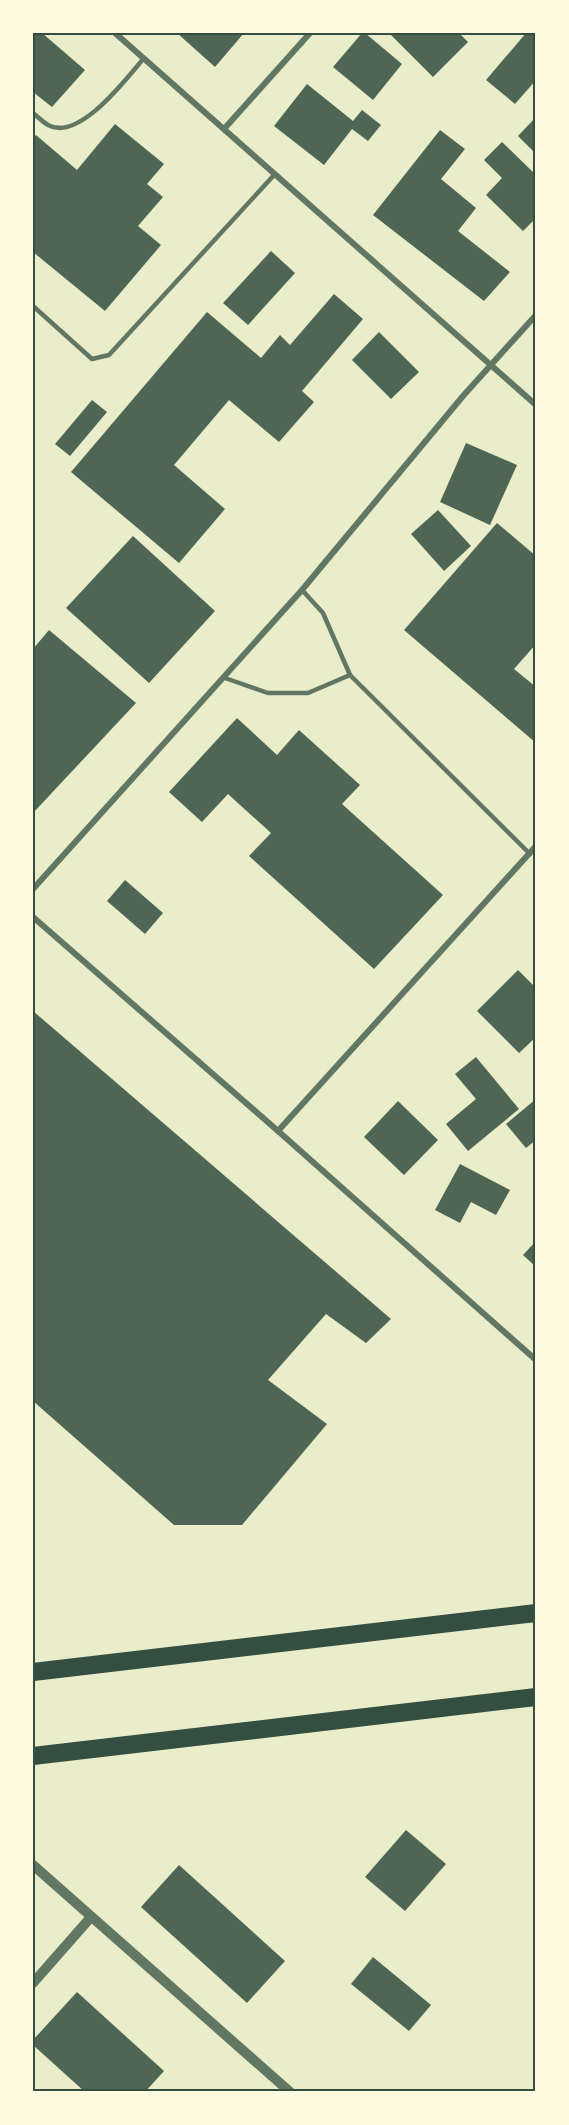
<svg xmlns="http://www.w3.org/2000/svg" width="569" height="2125" font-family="'Exo 2',sans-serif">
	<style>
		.building { fill: #4f6655 }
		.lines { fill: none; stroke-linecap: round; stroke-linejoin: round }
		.service { stroke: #617663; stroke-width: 4.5 }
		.minor { stroke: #617663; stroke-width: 6 }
		.tertiary { stroke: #617663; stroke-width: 10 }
		.motorway { stroke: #344e41; stroke-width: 18 }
		.neatline { fill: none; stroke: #344e41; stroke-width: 2 }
	</style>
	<rect width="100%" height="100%" fill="#e9edc9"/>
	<g class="building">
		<polygon points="33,33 42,33 85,70 52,107 33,92"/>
		<polygon points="177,33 244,33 215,67"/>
		<polygon points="362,33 365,33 402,64 373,100 333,67"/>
		<polygon points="389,33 459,33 468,42 433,77"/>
		<polygon points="526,33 536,33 536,80 515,104 486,80"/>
		<polygon points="307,84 353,121 362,110 381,125 368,141 352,129 324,165 274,126"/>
		<polygon points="536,117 536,154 518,136"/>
		<polygon points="115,124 164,164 147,184 163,197 138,226 161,245 105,311 33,252 33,139 36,135 77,170"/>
		<polygon points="440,130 465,149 441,179 476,208 458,231 510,272 484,301 373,215"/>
		<polygon points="502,142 536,175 536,218 523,231 486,195 502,178 484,160"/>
		<polygon points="271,251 295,273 248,325 223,303"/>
		<polygon points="334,294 363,319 302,391 314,402 279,442 229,400 174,465 225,509 179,563 71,472 207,312 261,358 280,335 290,345"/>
		<polygon points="379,332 419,372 391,399 352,360"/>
		<polygon points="92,400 107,412 70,456 55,444"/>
		<polygon points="466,443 517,465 490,525 440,502"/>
		<polygon points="438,510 471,546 444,571 411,534"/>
		<polygon points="497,523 536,556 536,644 514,669 536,687 536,743 404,630"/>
		<polygon points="133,536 215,611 149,683 66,608"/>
		<polygon points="49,630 136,703 33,813 33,649"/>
		<polygon points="237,718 277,755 299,730 360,785 342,804 443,895 374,969 249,856 271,833 228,794 202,822 169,792"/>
		<polygon points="125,880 163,913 145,934 107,901"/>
		<polygon points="518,970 536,988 536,1037 519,1053 477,1011"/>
		<polygon points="33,1011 391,1319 366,1343 326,1314 268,1380 327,1424 242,1525 174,1525 33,1401"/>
		<polygon points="476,1057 519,1109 468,1151 446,1124 476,1099 455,1074"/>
		<polygon points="536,1099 536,1140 526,1148 506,1124"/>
		<polygon points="398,1101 438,1140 404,1175 364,1137"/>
		<polygon points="460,1164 510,1190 496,1215 471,1202 460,1223 435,1210"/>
		<polygon points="536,1241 536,1267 523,1255"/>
		<polygon points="406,1830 446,1864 405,1911 365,1877"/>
		<polygon points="179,1865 285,1961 247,2003 141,1907"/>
		<polygon points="373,1957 431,2005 409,2031 351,1984"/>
		<polygon points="77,1992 164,2071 145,2092 85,2092 33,2045 33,2040"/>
	</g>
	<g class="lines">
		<g class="service">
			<path d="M 33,113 C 38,117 43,122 48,125 C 79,142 126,79 144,58"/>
			<polyline points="33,306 92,359 109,355 275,174"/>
			<polyline points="302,590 323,613 350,675 530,854"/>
			<polyline points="225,678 268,693 308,693 350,675"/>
		</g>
		<g class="minor">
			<polyline points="115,33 536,405"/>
			<polyline points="224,129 310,33"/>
			<polyline points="33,889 302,590 463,396 536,315"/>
			<polyline points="33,917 278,1131 536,1360"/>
			<polyline points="278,1131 536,846"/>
		</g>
		<g class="tertiary">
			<polyline points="33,1865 290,2092"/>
			<polyline points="33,1983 91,1917"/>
		</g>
		<g class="motorway">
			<polyline points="33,1672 536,1613"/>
			<polyline points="33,1756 536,1697"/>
		</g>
	</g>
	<rect width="569" height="2125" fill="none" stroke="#fefae0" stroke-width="69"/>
	<rect x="34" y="34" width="500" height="2056" class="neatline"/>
</svg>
